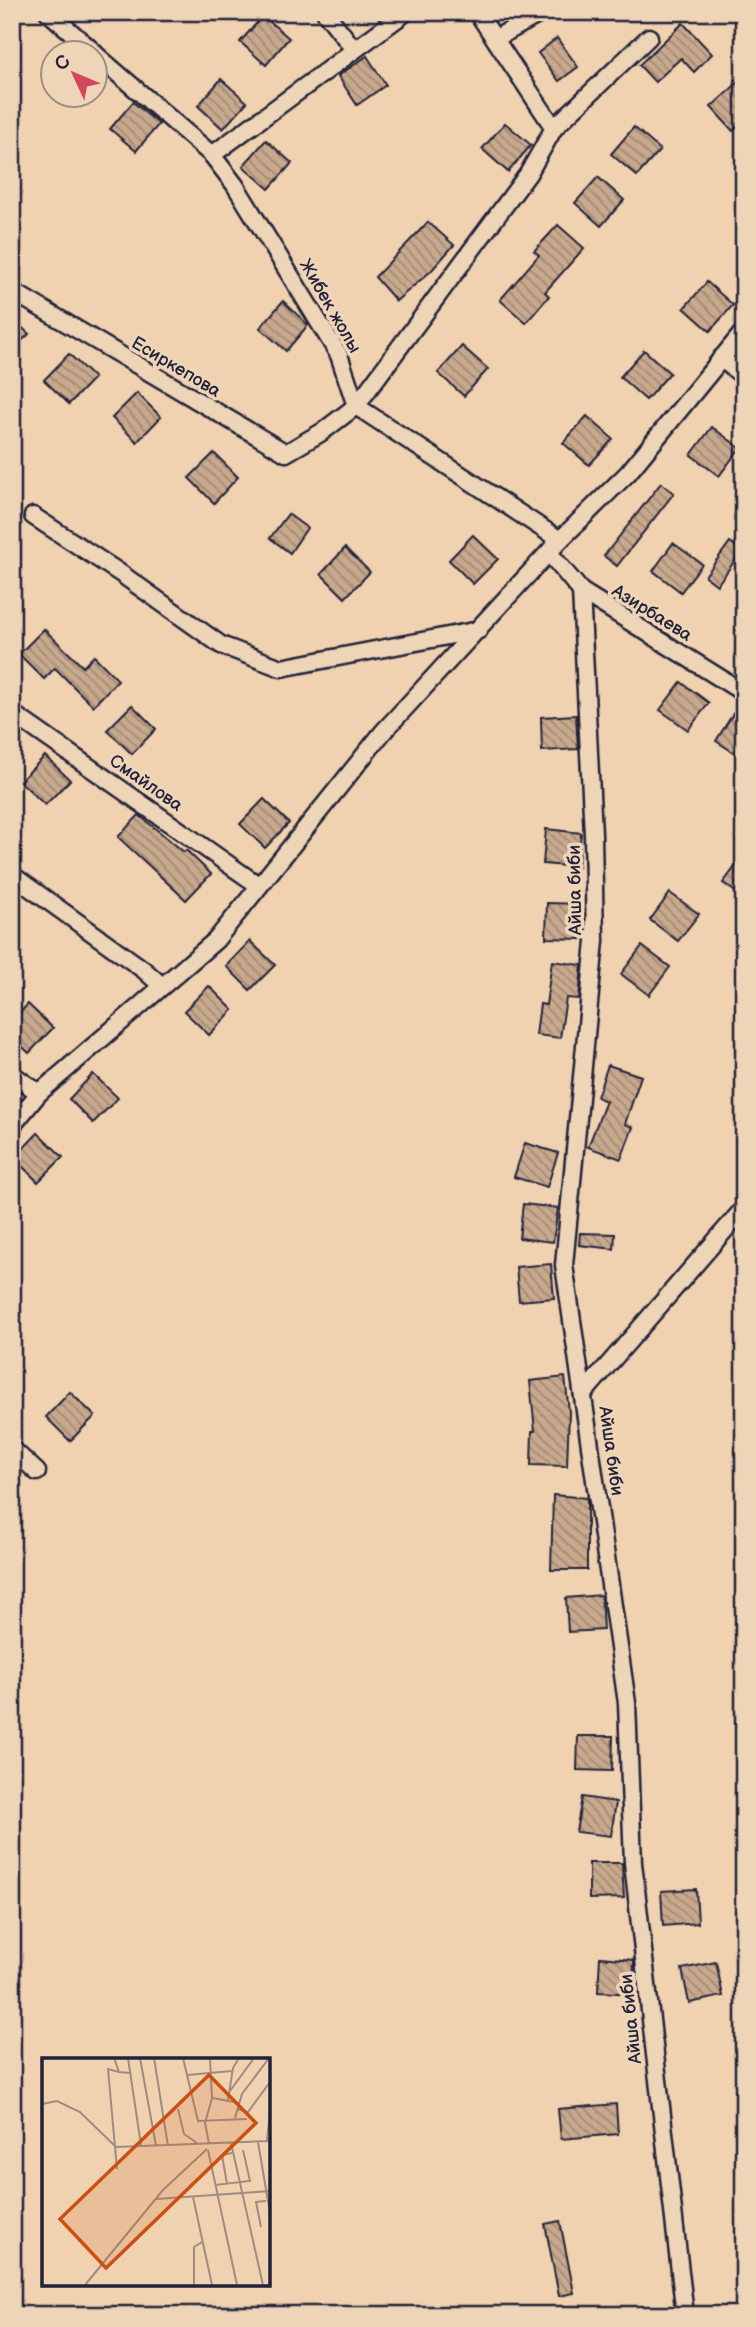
<svg xmlns="http://www.w3.org/2000/svg" width="756" height="2327" font-family="'Balsamiq Sans',sans-serif">
	<style>
		.building { fill: url(#building-back-hatch); stroke: #22223b; stroke-width: 2 }
		.lines { fill: none; stroke-linecap: round; stroke-linejoin: round }
		.minor-casing { stroke: #22223b; stroke-width: 21 }
		.minor { stroke: #efd5b7; stroke-width: 16 }
		.labels { text-anchor: middle; dominant-baseline: central; stroke-width: 7; stroke-linejoin: round; paint-order: stroke }
		.street-label { font-size: 18px; fill: #22223b; stroke: #efd5b7 }
		.inset-road { fill: none; stroke: #9e8c81; stroke-width: 2 }
		.view { fill: #ca5113; fill-opacity: 0.15; stroke: #ca5113; stroke-width: 3.5 }
		.inset-edge { fill: none; stroke: #22223b; stroke-width: 3.5 }
	</style>
	<defs>
		<pattern id="building-back-hatch" width="6" height="6" patternUnits="userSpaceOnUse" patternTransform="scale(1.75)"><rect width="6" height="6" fill="#c8a98d"/><path d="M-1 5l2 2M0 0l6 6M5-1l2 2" fill="none" stroke="#a28974"/></pattern>
	</defs>
	<rect width="100%" height="100%" fill="#f0d2b0"/>
	<filter id="ink" filterUnits="userSpaceOnUse"><feTurbulence type="fractalNoise" baseFrequency=".0143" numOctaves="2"/><feDisplacementMap in="SourceGraphic" scale="14" xChannelSelector="R" yChannelSelector="G"/><feConvolveMatrix kernelMatrix="1 2 1 2 8 2 1 2 1" color-interpolation-filters="sRGB"/></filter>
	<g filter="url(#ink)">
		<g class="building">
			<polygon points="263,16 289,38 266,65 240,42"/>
			<polygon points="683,23 712,54 694,72 681,58 655,82 639,65"/>
			<polygon points="557,38 578,67 559,81 538,53"/>
			<polygon points="367,56 386,85 357,105 338,76"/>
			<polygon points="744,77 744,121 733,131 711,107"/>
			<polygon points="221,79 247,102 223,129 198,106"/>
			<polygon points="133,102 159,124 136,151 110,129"/>
			<polygon points="505,123 531,145 508,172 482,149"/>
			<polygon points="634,127 660,150 637,176 611,154"/>
			<polygon points="266,140 292,163 269,189 243,166"/>
			<polygon points="598,177 624,200 601,226 575,203"/>
			<polygon points="428,222 454,245 431,271 396,301 375,277"/>
			<polygon points="558,225 584,248 545,292 549,296 526,323 500,300 539,255 534,251"/>
			<polygon points="707,282 733,305 710,331 684,308"/>
			<polygon points="283,301 308,325 286,351 260,328"/>
			<polygon points="12,318 29,334 12,350"/>
			<polygon points="462,346 488,369 464,396 438,373"/>
			<polygon points="644,350 670,373 646,400 620,377"/>
			<polygon points="69,354 94,378 69,404 44,380"/>
			<polygon points="137,393 161,417 137,442 112,418"/>
			<polygon points="587,416 613,439 589,465 563,443"/>
			<polygon points="712,427 740,448 719,476 691,455"/>
			<polygon points="214,453 238,477 214,503 189,478"/>
			<polygon points="661,483 674,493 617,566 604,556"/>
			<polygon points="288,514 307,528 290,553 270,538"/>
			<polygon points="473,535 498,559 473,584 449,560"/>
			<polygon points="730,542 742,551 717,585 705,576"/>
			<polygon points="673,543 702,564 681,592 653,571"/>
			<polygon points="345,548 370,572 345,598 321,574"/>
			<polygon points="44,629 83,667 94,656 118,680 93,706 55,668 44,679 19,654"/>
			<polygon points="681,682 709,703 688,730 660,710"/>
			<polygon points="132,705 156,729 132,754 107,730"/>
			<polygon points="734,712 744,718 744,759 716,741"/>
			<polygon points="576,715 578,749 542,751 541,717"/>
			<polygon points="45,756 70,780 45,805 20,781"/>
			<polygon points="264,799 289,823 265,848 240,824"/>
			<polygon points="139,815 184,852 186,850 211,874 186,900 118,837"/>
			<polygon points="546,829 581,833 578,867 543,864"/>
			<polygon points="744,855 744,898 723,883"/>
			<polygon points="670,893 699,914 678,941 650,920"/>
			<polygon points="547,903 582,904 581,939 546,938"/>
			<polygon points="250,941 275,965 250,990 226,966"/>
			<polygon points="642,946 670,967 649,995 621,974"/>
			<polygon points="552,961 582,965 579,999 566,998 560,1038 536,1035 540,1004 546,1005"/>
			<polygon points="209,986 233,1010 209,1035 184,1011"/>
			<polygon points="28,1004 53,1028 29,1053 12,1037 12,1021"/>
			<polygon points="608,1065 641,1076 625,1124 633,1127 621,1159 588,1147 606,1101 597,1097"/>
			<polygon points="93,1074 118,1098 93,1123 69,1099"/>
			<polygon points="38,1133 63,1157 38,1182 14,1158"/>
			<polygon points="525,1143 558,1153 547,1187 514,1177"/>
			<polygon points="523,1204 558,1208 553,1242 519,1238"/>
			<polygon points="580,1233 615,1234 614,1249 579,1245"/>
			<polygon points="551,1264 554,1298 519,1301 516,1267"/>
			<polygon points="565,1377 569,1412 567,1466 531,1465 532,1431 535,1431 530,1381"/>
			<polygon points="70,1392 95,1416 70,1441 46,1417"/>
			<polygon points="553,1495 587,1498 587,1570 551,1570"/>
			<polygon points="601,1595 603,1630 568,1632 566,1598"/>
			<polygon points="578,1736 613,1736 612,1771 577,1770"/>
			<polygon points="582,1797 616,1802 611,1836 576,1832"/>
			<polygon points="589,1863 622,1863 624,1898 589,1899"/>
			<polygon points="696,1889 698,1923 663,1926 661,1891"/>
			<polygon points="600,1957 634,1960 633,1994 598,1992"/>
			<polygon points="716,1962 723,1996 689,2003 682,1969"/>
			<polygon points="616,2104 618,2134 561,2139 558,2109"/>
			<polygon points="560,2221 574,2293 559,2296 545,2224"/>
		</g>
		<g class="lines">
			<defs>
				<g id="minor">
					<polyline points="48,12 94,52"/>
					<polyline points="325,12 353,48"/>
					<polyline points="477,12 554,128"/>
					<polyline points="496,38 543,12"/>
					<polyline points="94,53 212,155 235,185 339,355 356,406 560,540"/>
					<polyline points="212,155 406,12"/>
					<polyline points="12,291 286,453 322,432 356,406 528,174 554,128 649,37"/>
					<polyline points="721,358 744,377"/>
					<polyline points="33,516 120,573 221,645 281,668 479,630"/>
					<polyline points="744,517 744,519"/>
					<polyline points="550,554 581,591 744,693"/>
					<polyline points="581,591 593,834 595,941 564,1265 627,1703 633,1863 685,2315"/>
					<polyline points="12,713 258,885"/>
					<polyline points="12,875 144,970 162,986"/>
					<polyline points="12,1074 39,1093"/>
					<polyline points="12,1126 39,1093 216,940 383,732 560,540 628,473 744,331"/>
					<polyline points="583,1394 744,1208"/>
					<polyline points="12,1449 37,1472"/>
				</g>
			</defs>
			<use href="#minor" class="minor-casing"/>
			<use href="#minor" class="minor"/>
		</g>
	</g>
	<g class="labels">
		<g class="street-label">
			<text transform="translate(330 306) rotate(60)">Жибек жолы</text>
			<text transform="translate(176 367) rotate(31)">Есиркепова</text>
			<text transform="translate(652 613) rotate(32)">Азирбаева</text>
			<text transform="translate(146 783) rotate(35)">Смайлова</text>
			<text transform="translate(575 890) rotate(-91)">Айша биби</text>
			<text transform="translate(611 1451) rotate(82)">Айша биби</text>
			<text transform="translate(631 2019) rotate(-96)">Айша биби</text>
		</g>
	</g>
	<g transform="translate(42 2058)">
		<rect width="228" height="228" fill="#f0d2b0"/>
		<path class="inset-road" d="M 72,0 L 77,14 L 89,15M 86,0 L 99,87M 98,0 L 114,88M 112,0 L 126,88M 141,0 L 156,63 L 205,61M 145,17 L 190,13M 188,33 L 212,0M 171,40 L 197,45M 186,42 L 191,10 L 197,0M 0,46 L 15,43 L 38,54 L 74,89M 136,51 L 142,76 L 155,85M 195,51 L 206,54 L 228,24M 193,60 L 200,36 L 227,0M 225,82 L 228,53M 216,84 L 228,155M 189,85 L 221,227M 167,86 L 163,65 L 170,40 L 168,0M 74,89 L 228,83M 166,92 L 195,227M 75,111 L 66,11 L 77,14M 185,126 L 180,97 L 190,95M 173,127 L 208,123 L 201,92M 151,139 L 170,227M 114,141 L 228,133M 219,169 L 214,144 L 224,143M 43,227 L 121,132 L 165,91M 152,227 L 152,189 L 160,184"/>
		<path class="view" d="M 167,17 L 214,65 L 64,210 L 18,161 Z"/>
		<rect width="228" height="228" class="inset-edge"/>
	</g>
	<rect width="756" height="2327" fill="none" stroke="#efd5b7" stroke-width="42"/>
	<rect x="21" y="21" width="714" height="2285" fill="none" stroke="#22223b" stroke-width="2.5" filter="url(#ink)"/>
	<g transform="translate(74 74) rotate(314)"><circle r="33" fill="#efd5b7" stroke="#9d8d85" stroke-width="2"/>
	<path d="M0-5L12 26L0 18L-12 26Z" fill="#d1495b"/>
	<text y="-10" font-size="19" font-weight="bold" text-anchor="middle" fill="#22223b">С</text>
	</g>
</svg>
